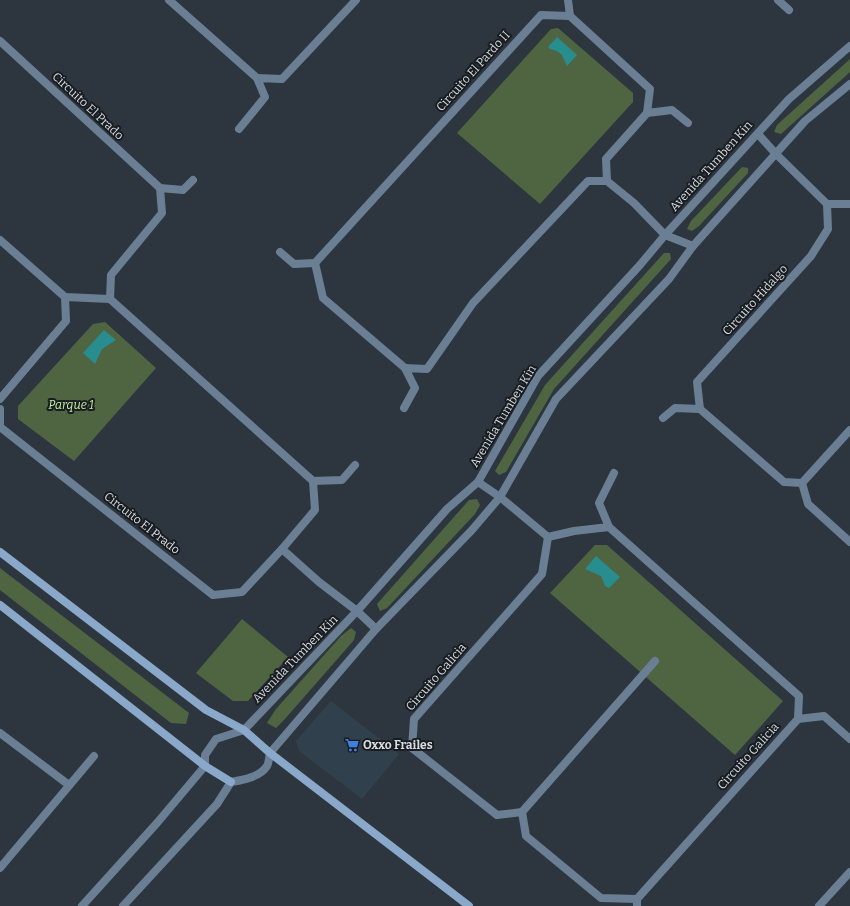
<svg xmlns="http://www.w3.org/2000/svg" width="850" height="906" font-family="Bitter,serif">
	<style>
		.built { fill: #31404d }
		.green { fill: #4f6542 }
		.water { fill: #288d8e }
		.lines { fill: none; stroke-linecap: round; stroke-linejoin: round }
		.street { stroke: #6b7f94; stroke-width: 8 }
		.secondary { stroke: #89a8ca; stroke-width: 8 }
		.labels { text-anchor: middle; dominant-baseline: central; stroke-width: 4; stroke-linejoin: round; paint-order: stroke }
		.street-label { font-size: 12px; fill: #d6dce2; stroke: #191d21 }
		.park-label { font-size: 12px; font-style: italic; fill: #c0f2a0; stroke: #191d21 }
		.poi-label { font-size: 12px; font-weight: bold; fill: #d6dce2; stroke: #191d21; text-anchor: start }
	</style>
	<rect width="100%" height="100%" fill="#2d363f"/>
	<polygon class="built" points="331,701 399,754 362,799 299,751 296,741"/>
	<g class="green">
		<polygon points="558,28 633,93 633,102 540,204 457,133 551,29"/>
		<polygon points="850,59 850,72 781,134 774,132 777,125"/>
		<polygon points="742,167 748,168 748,173 699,226 692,231 687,229 691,221"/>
		<polygon points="664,253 670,253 671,259 554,389 506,472 499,475 495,471 545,385"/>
		<polygon points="105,322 156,368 74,461 18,419 18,406 93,324"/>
		<polygon points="477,499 480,505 475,514 387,608 380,611 377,604 469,500"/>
		<polygon points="595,545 607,545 783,701 735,755 550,593"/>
		<polygon points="0,568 189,713 186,724 171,723 0,590"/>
		<polygon points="242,619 288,657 248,701 233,701 196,673"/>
		<polygon points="351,628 356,632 354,640 284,720 276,728 267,723 276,709 341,636"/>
	</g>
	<g class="water">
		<path d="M 557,37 L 577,55 L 567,66 C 563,56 561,51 550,49 L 548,47 Z"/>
		<polygon points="104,330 116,340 102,349 95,364 83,353"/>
		<polygon points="596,556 620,577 609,588 605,586 601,576 585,569"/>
	</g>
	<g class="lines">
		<g class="street">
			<polyline points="169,0 257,78"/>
			<polyline points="568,0 570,16"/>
			<polyline points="778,0 789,10"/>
			<polyline points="0,41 160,188 183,190 193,180"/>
			<polyline points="239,129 265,97 257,78 282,79 356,0"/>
			<polyline points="758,134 776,154 827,204 850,204"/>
			<polyline points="607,181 634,203 665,235 693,246"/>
			<polyline points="0,240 65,297 110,299 313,481 342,480 355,465"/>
			<polyline points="280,252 294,264 315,263 323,298 405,368"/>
			<polyline points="315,263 541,15 570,16 650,89 647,113 672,110 688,123"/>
			<polyline points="110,299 111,275 162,213 160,188"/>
			<polyline points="0,399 66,321 65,297"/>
			<polyline points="404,408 415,388 405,368 427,369 473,303 588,181 607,181 606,159 647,113"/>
			<polyline points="0,409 0,427 213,595 242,592 282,549 315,510 313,481"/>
			<polyline points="700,409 784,482 802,483 808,504 850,542"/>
			<polyline points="663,418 675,408 700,409 697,382 811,256 828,229 827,204"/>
			<polyline points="614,473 599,503 609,527 574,531 548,537 542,574 414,719 412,748 497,815 522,812 526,836 601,898 637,899 637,906"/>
			<polyline points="478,482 500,497 548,537"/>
			<polyline points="802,483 850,430"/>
			<polyline points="609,527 799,696 798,719 824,716 850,739"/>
			<polyline points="282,549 319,582 357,611 376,629"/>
			<polyline points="0,733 69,785"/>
			<polyline points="522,812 655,661"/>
			<polyline points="0,868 94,756"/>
			<polyline points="637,899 798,719"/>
			<polyline points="82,906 157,823 205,766 205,755 216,739 244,730 357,611 447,509 478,482 538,376 640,265 665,235 789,99 850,46"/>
			<path d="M 123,906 L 217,804 L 231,782 C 243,780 260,777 267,766 C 269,763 269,756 270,753 L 376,629 L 472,530 L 500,497 L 556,399 L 669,279 L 693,246 L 805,121 L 850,84"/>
			<polyline points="819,906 850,872"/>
		</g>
		<g class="secondary">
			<polyline points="0,552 206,710 244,730 270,753 469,906"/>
			<polyline points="0,605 205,766 231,782"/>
		</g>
	</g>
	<defs>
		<symbol id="supermarket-bare" viewBox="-9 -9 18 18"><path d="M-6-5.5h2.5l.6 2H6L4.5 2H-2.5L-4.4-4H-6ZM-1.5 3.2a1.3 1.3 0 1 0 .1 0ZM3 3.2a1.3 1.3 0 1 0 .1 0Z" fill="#3f7fe0" stroke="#191d21" stroke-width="2.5" paint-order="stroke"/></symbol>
	</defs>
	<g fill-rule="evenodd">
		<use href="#supermarket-bare" x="342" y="735" width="20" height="20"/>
	</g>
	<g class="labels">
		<g class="street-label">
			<text transform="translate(473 71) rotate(-48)">Circuito El Pardo II</text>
			<text transform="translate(88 106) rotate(43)">Circuito El Prado</text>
			<text transform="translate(711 166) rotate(-48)">Avenida Tumben Kin</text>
			<text transform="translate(755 300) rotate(-48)">Circuito Hidalgo</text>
			<text transform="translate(503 416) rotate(-59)">Avenida Tumben Kin</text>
			<text transform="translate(142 523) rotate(38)">Circuito El Prado</text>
			<text transform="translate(295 659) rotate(-46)">Avenida Tumben Kin</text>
			<text transform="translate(436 677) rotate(-49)">Circuito Galicia</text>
			<text transform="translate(748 756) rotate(-48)">Circuito Galicia</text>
		</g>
		<g class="park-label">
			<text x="71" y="405">Parque 1</text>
		</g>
		<g class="poi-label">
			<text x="363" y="745">Oxxo Frailes</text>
		</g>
	</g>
</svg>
